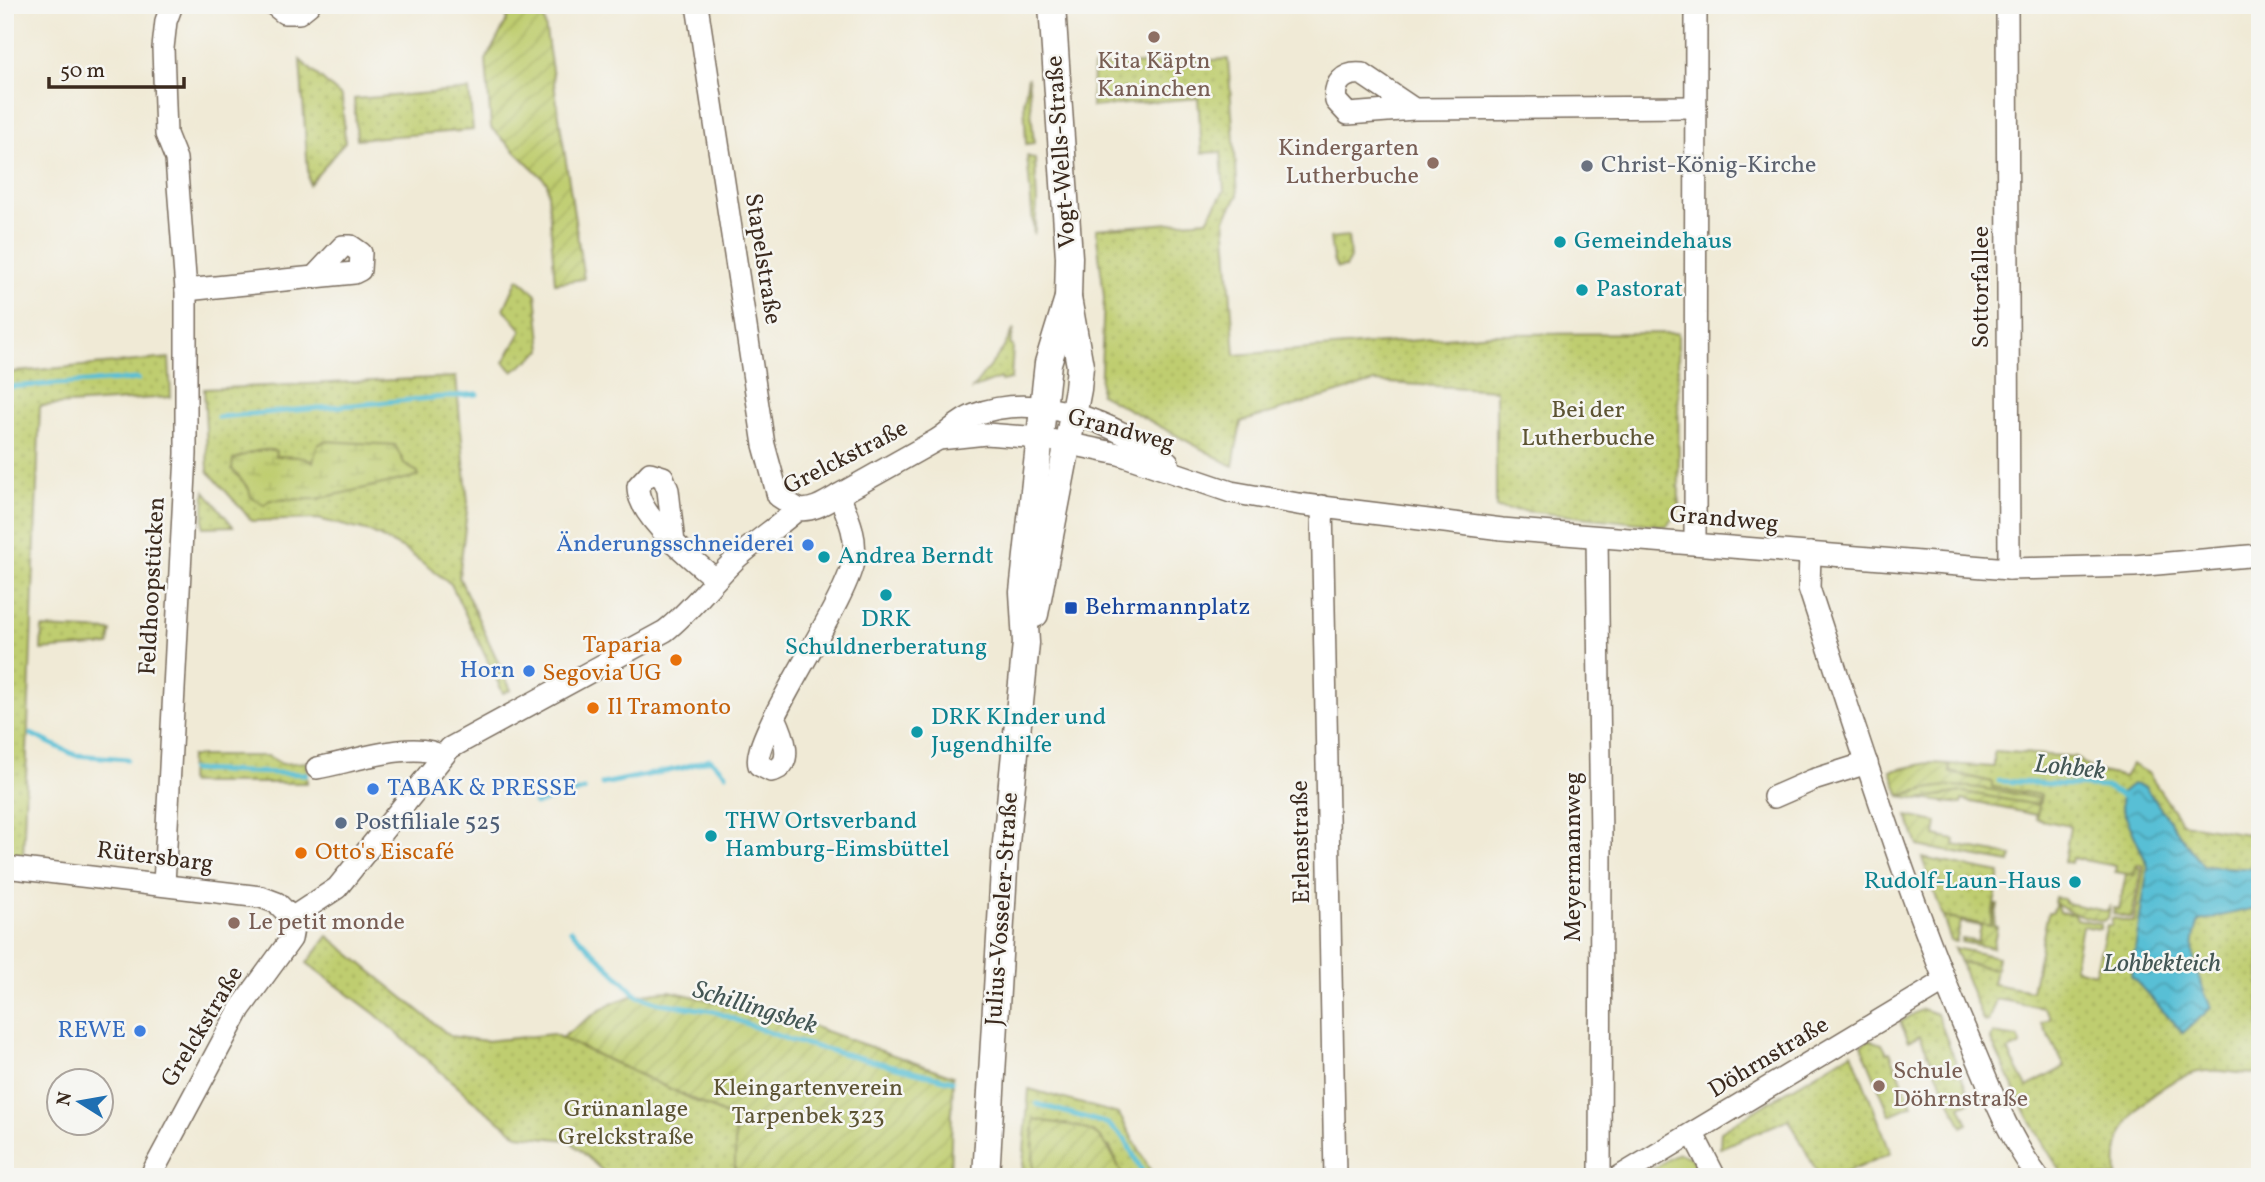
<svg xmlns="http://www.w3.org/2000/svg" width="2265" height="1182" font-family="Vollkorn,serif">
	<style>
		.grass { fill: url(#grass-dots); stroke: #7d7c46; stroke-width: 2 }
		.wetland { fill: url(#wetland-marsh); stroke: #7d7c46; stroke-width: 2 }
		.garden { fill: url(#garden-furrows); stroke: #7d7c46; stroke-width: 2 }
		.pitch { fill: #bfcd6f; stroke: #7d7c46; stroke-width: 2 }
		.water { fill: url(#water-waves); stroke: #4a747a; stroke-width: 2 }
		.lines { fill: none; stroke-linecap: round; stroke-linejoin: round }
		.stream { stroke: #58bfd5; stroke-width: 5 }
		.minor-casing { stroke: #7a6d5e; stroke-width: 24 }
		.major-casing { stroke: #7a6d5e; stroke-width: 29 }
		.minor { stroke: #fff; stroke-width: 21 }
		.major { stroke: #fff; stroke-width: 26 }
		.education-dot { fill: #8d6e63; stroke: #f6f6f2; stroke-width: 2.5 }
		.worship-dot { fill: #6b7280; stroke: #f6f6f2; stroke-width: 2.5 }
		.culture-dot { fill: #0f9aa8; stroke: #f6f6f2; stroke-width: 2.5 }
		.shop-dot { fill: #3f7fe0; stroke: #f6f6f2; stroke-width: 2.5 }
		.transit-dot { fill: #1a4fb4; stroke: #f6f6f2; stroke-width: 2.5 }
		.food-dot { fill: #e8710a; stroke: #f6f6f2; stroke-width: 2.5 }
		.service-dot { fill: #5c6f8a; stroke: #f6f6f2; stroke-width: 2.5 }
		.labels { text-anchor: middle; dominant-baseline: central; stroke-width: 5; stroke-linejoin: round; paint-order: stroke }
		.education-label { font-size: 24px; fill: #785e54; stroke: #f6f6f2; text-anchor: start }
		.street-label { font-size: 24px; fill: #3b2a1e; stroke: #f6f6f2 }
		.worship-label { font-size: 24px; fill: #5b616d; stroke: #f6f6f2; text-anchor: start }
		.culture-label { font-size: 24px; fill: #0d838f; stroke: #f6f6f2; text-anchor: start }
		.park-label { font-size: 24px; fill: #5c5332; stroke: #f6f6f2 }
		.shop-label { font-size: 24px; fill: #366cbe; stroke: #f6f6f2; text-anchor: end }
		.transit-label { font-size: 24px; fill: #164399; stroke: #f6f6f2; text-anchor: start }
		.food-label { font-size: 24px; fill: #c56008; stroke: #f6f6f2; text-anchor: start }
		.service-label { font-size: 24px; fill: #4e5e75; stroke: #f6f6f2; text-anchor: start }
		.water-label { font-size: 26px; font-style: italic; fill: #445755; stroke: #f6f6f2 }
	</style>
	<defs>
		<pattern id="grass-dots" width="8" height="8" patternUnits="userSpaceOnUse" patternTransform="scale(1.75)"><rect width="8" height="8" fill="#bfcd6f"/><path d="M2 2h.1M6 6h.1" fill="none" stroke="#a5b060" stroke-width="1.8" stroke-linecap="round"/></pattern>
		<pattern id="wetland-marsh" width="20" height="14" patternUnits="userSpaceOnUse" patternTransform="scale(1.75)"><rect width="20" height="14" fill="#bfcd6f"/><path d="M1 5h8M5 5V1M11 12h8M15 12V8" fill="none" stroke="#a5b060"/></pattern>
		<pattern id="garden-furrows" width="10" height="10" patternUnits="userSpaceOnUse" patternTransform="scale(1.75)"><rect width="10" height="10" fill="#bfcd6f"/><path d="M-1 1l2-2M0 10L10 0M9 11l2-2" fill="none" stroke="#a5b060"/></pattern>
		<pattern id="water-waves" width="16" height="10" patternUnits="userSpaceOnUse" patternTransform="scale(1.75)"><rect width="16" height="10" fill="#58bfd5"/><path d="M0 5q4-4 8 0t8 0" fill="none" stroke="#4a9bac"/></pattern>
	</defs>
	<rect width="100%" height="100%" fill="#f6f6f2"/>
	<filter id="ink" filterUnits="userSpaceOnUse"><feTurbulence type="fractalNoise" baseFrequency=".0143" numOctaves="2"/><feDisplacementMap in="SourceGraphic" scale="14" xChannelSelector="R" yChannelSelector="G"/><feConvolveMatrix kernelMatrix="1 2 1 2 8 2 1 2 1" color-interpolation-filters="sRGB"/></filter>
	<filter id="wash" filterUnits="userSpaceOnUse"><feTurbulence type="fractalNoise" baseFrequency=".00686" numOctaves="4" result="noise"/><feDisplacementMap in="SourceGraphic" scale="28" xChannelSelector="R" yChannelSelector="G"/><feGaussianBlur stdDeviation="1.57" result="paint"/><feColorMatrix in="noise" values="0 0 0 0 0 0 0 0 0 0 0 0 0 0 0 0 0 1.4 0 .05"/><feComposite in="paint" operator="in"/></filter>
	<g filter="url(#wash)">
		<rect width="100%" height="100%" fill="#f0ead6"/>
		<g class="grass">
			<polygon points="1228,59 1238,195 1225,219 1235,355 1493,334 1678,333 1679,508 1667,526 1496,508 1496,390 1374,382 1241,422 1233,466 1100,394 1104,297 1096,229 1207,220 1224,191 1221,152 1202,153 1198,98 1092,107 1093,67"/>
			<polygon points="300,60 342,97 345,142 309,185"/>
			<polygon points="1028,77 1034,143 1026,144 1024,101"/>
			<polygon points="469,90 473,130 357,139 354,99"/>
			<polygon points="1027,156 1035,159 1037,206 1034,235"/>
			<polygon points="1348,236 1350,258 1346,267 1337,268 1333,260 1330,238"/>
			<polygon points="518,278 536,294 542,350 513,372 504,362 522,330 504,309"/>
			<polygon points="1014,329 1010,345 1013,346 1011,379 1001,381 1000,378 972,389 1003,349"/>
			<polygon points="169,358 171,397 40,406 23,859 5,857 5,373"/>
			<polygon points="456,377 468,503 459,577 511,690 503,693 451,584 404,549 370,532 318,519 252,521 208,471 204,389"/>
			<polygon points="205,491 233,526 203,527"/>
			<polygon points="42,628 111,631 109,645 41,650"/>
			<path d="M 1994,751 L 2075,757 L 2093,770 L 2124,777 L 2132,764 L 2148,773 L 2182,823 L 2260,836 L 2260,1073 C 2242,1076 2224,1069 2206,1071 C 2172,1074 2130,1107 2120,1139 C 2116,1152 2116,1164 2117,1177 L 2065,1177 C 2034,1134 2013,1085 1990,1038 L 1993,1034 L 2018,1038 L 2021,1045 L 2008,1051 L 2027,1087 L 2065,1067 L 2042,1023 L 2051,1018 L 2044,1008 L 1996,999 L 1988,1022 L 1983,1021 L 1960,962 L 1996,969 L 1993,984 L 2032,991 L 2048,912 L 2052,912 L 2056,903 L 2059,912 L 2071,914 L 2071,910 L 2077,919 L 2101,924 L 2100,929 L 2082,926 L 2074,968 L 2095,973 L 2107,925 L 2111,926 L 2112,918 L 2134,922 L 2144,866 L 2137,864 L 2134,875 L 2115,872 L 2116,866 L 2072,858 L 2071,863 L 2064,862 L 2070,826 L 2036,819 L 2041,795 L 1992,787 L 1992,782 L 1950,772 L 1949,764 L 1994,767 Z"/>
			<polygon points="190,756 268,756 282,764 307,762 307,783 189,783"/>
			<polygon points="1946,784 1965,784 2038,798 2037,806 1963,792 1919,799 1900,796"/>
			<polygon points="1922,858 2000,873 1990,926 1943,917 1934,891 1941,887 1938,878 1930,880"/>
			<polygon points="328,936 450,1036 486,1041 553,1034 735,1119 735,1177 609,1177 569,1140 518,1135 482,1108 375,1014 307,963"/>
			<polygon points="1922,1009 1937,1014 1971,1101 1960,1106 1968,1124 1962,1127 1920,1036 1909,1041 1900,1022"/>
			<polygon points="1869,1040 1882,1044 1887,1053 1890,1052 1912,1105 1890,1115 1861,1045"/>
			<polygon points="1852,1052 1891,1153 1836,1177 1830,1177 1828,1173 1819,1176 1789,1119 1720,1148 1721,1131"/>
			<polygon points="1029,1089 1119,1114 1154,1177 1123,1177 1110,1147 1034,1120 1033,1177 1022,1177"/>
		</g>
		<path class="wetland" d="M 324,441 L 395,445 L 405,465 L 418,472 L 418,476 L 317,499 L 270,500 L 264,505 L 251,497 L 249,489 L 232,469 L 233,460 C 246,454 262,447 276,451 L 275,456 L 301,457 L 313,462 L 317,446 Z"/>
		<g class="garden">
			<polygon points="505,5 542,5 584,279 555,283 547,182 491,128 486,60 507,20"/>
			<path d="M 1928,763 L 1949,764 L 1950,773 L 1992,782 L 1992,787 L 2041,795 L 2037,815 L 1962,800 L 1961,804 L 1919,799 L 1963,792 L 2037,805 L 2038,798 C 1987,789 1951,778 1900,796 L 1891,771 Z"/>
			<polygon points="1907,816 1937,822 1935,836 1955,840 1954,845 2012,856 2010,863 1918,846"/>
			<polygon points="2136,867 2141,868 2132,918 2113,914 2114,908 2119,909 2126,874 2134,875"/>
			<path d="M 2055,897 L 2065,899 L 2065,903 L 2106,911 L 2110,907 L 2108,918 L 2103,921 C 2085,917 2067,913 2054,902 Z"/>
			<polygon points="1996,905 1998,905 1994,926 1997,927 1993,948 1961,942 1962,939 1978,942 1981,926 1961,922 1956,942 1951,941 1943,917 1991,926"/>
			<polygon points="1954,948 1998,957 1996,969 1960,962"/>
			<path d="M 670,991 L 794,1020 L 953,1076 L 950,1177 L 735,1177 L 735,1119 L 561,1038 C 604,1007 616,994 670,991 Z"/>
			<path d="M 1034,1119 C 1088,1130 1100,1121 1123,1177 L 1033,1177 Z"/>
		</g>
		<polygon class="pitch" points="1678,1153 1690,1157 1702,1177 1641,1177"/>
		<path class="water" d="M 2132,784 L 2145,787 L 2203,866 L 2260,869 L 2260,907 L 2199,921 C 2186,955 2197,973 2211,1008 L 2183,1033 L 2131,976 L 2148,866 L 2121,806 L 2121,793 Z"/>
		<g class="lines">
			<g class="stream">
				<polyline points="5,387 138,379"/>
				<polyline points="218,417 477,394"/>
				<polyline points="31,734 75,755 127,759"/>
				<polyline points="191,770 306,774"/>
				<polyline points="1999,781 2106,787 2126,798"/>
				<polyline points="602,784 682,768 710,759 726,774"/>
				<polyline points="535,804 584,790"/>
				<polyline points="571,930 638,996 660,1003 713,1011 789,1040 952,1081"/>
				<polyline points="1037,1104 1108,1124 1125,1139 1145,1177"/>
			</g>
		</g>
	</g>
	<g filter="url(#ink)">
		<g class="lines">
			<defs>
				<g id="minor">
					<polyline points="274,5 284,13 299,13 309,5"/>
					<polyline points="697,5 764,445 778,496 798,509"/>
					<polyline points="2007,5 2009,569"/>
					<path d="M 1414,109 L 1348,114 L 1336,101 C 1333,83 1344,72 1362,74 L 1414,109 L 1696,107"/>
					<polyline points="186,290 354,273 360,270 361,253 351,246 343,246 314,277"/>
					<polyline points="939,439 986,434 1041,438 1119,454 1231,492 1298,504 1502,529 2009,569 2134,566 2260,555"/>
					<polyline points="1322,506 1335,1177"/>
					<polyline points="1597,537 1601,841 1600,1177"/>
					<polyline points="1695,542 1696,5"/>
					<path d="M 674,543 L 668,490 L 663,477 L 650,473 L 638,486 C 636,516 694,560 715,579"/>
					<path d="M 1810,553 L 1809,588 C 1858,737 1905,889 1967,1034 C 1988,1082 2006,1134 2038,1177"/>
					<path d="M 775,717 C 782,732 797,766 771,771 L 759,765 C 749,738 849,601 854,557 C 857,534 847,515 839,495"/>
					<path d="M 317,768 C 347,763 415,739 441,756"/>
					<polyline points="1774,797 1813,780 1867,763"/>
					<polyline points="5,867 261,897 277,903 287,913 293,928 291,939 240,1009 150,1177"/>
					<polyline points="164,885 186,454 186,290 176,159 166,134 163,48 166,21 172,5"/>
					<path d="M 290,919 L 337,888 L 450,748 L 665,631 C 693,609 712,581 738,557 C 757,540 779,526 798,509 C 814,513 832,498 846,491 C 876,474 905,458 935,441 C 949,433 958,421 974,415 C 1038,390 1116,423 1168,462"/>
					<polyline points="1693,1134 1715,1177"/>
					<polyline points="1619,1177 1945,981"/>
				</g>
				<g id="major">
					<polyline points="1035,614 1078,389 1080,366 1068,298 1069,257 1052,5"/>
					<polyline points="986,1177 1005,853 1026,643 1023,592 1048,363 1068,298"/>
				</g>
			</defs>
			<use href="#minor" class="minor-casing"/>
			<use href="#major" class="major-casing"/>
			<use href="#minor" class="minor"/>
			<use href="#major" class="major"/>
		</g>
	</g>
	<g class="education-dot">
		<circle cx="1154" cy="37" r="7"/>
		<circle cx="1433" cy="163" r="7"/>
		<circle cx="234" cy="923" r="7"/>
		<circle cx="1879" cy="1086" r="7"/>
	</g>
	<circle class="worship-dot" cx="1587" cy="166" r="7"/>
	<g class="culture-dot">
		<circle cx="1560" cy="242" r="7"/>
		<circle cx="1582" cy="290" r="7"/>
		<circle cx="824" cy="557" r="7"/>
		<circle cx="886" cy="595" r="7"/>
		<circle cx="917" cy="732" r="7"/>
		<circle cx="711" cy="836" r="7"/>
		<circle cx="2075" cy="882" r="7"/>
	</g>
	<g class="shop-dot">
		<circle cx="808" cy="545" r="7"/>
		<circle cx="529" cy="671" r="7"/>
		<circle cx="373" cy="789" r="7"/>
		<circle cx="140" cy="1031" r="7"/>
	</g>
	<rect class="transit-dot" x="1064" y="601" width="14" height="14" rx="3.5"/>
	<g class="food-dot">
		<circle cx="676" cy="660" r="7"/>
		<circle cx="593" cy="708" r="7"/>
		<circle cx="301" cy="853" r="7"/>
	</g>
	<circle class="service-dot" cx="341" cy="823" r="7"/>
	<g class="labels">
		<g class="education-label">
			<text x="1154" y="62" text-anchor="middle">Kita Käptn<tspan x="1154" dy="28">Kaninchen</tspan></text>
			<text x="1419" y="149" text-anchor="end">Kindergarten<tspan x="1419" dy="28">Lutherbuche</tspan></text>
			<text x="248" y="923">Le petit monde</text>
			<text x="1893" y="1072">Schule<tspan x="1893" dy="28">Döhrnstraße</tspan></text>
		</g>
		<g class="street-label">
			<text transform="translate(1062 152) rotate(-94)">Vogt-Wells-Straße</text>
			<text transform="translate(762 259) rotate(81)">Stapelstraße</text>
			<text transform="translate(1982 287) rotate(-90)">Sottorfallee</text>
			<text transform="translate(1121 431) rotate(15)">Grandweg</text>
			<text transform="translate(846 458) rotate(-27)">Grelckstraße</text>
			<text transform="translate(1724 520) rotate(5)">Grandweg</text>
			<text transform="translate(153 586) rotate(-87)">Feldhoopstücken</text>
			<text transform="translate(1302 842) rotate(-91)">Erlenstraße</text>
			<text transform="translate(1574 857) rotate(-90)">Meyermannweg</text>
			<text transform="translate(155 858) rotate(7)">Rütersbarg</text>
			<text transform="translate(1003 909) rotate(-86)">Julius-Vosseler-Straße</text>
			<text transform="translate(203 1027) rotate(-59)">Grelckstraße</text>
			<text transform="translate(1769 1058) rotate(-31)">Döhrnstraße</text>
		</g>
		<g class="worship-label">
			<text x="1601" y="166">Christ-König-Kirche</text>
		</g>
		<g class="culture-label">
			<text x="1574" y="242">Gemeindehaus</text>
			<text x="1596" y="290">Pastorat</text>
			<text x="838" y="557">Andrea Berndt</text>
			<text x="886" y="620" text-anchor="middle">DRK<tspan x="886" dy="28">Schuldnerberatung</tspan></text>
			<text x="931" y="718">DRK KInder und<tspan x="931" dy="28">Jugendhilfe</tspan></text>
			<text x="725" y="822">THW Ortsverband<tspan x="725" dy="28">Hamburg-Eimsbüttel</tspan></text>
			<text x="2061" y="882" text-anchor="end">Rudolf-Laun-Haus</text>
		</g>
		<g class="park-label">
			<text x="1588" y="411">Bei der<tspan x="1588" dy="28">Lutherbuche</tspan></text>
			<text x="808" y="1089">Kleingartenverein<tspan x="808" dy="28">Tarpenbek 323</tspan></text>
			<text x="626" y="1110">Grünanlage<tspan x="626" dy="28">Grelckstraße</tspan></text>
		</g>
		<g class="shop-label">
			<text x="794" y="545">Änderungsschneiderei</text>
			<text x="515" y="671">Horn</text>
			<text x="387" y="789" text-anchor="start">TABAK &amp; PRESSE</text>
			<text x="126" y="1031">REWE</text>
		</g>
		<g class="transit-label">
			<text x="1085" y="608">Behrmannplatz</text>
		</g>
		<g class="food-label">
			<text x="662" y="646" text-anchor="end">Taparia<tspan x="662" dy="28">Segovia UG</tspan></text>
			<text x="607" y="708">Il Tramonto</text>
			<text x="315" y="853">Otto's Eiscafé</text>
		</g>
		<g class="service-label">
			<text x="355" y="823">Postfiliale 525</text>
		</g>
		<g class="water-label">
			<text transform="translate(2070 768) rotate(6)">Lohbek</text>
			<text x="2162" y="964">Lohbekteich</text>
			<text transform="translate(755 1008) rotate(17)">Schillingsbek</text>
		</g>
	</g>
	<rect width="2265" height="1182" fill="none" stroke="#f6f6f2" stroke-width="28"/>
	<g transform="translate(80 1102) rotate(281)"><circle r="33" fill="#f6f6f2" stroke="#aba49d" stroke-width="2"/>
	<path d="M0-5L12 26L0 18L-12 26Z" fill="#1f6fb2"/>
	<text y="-10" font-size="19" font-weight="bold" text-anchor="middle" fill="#3b2a1e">N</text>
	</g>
	<path d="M49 77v10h135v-10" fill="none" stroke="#3b2a1e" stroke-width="3.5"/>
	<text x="60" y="77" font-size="21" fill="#3b2a1e" stroke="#f6f6f2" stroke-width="5" paint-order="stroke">50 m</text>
</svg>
